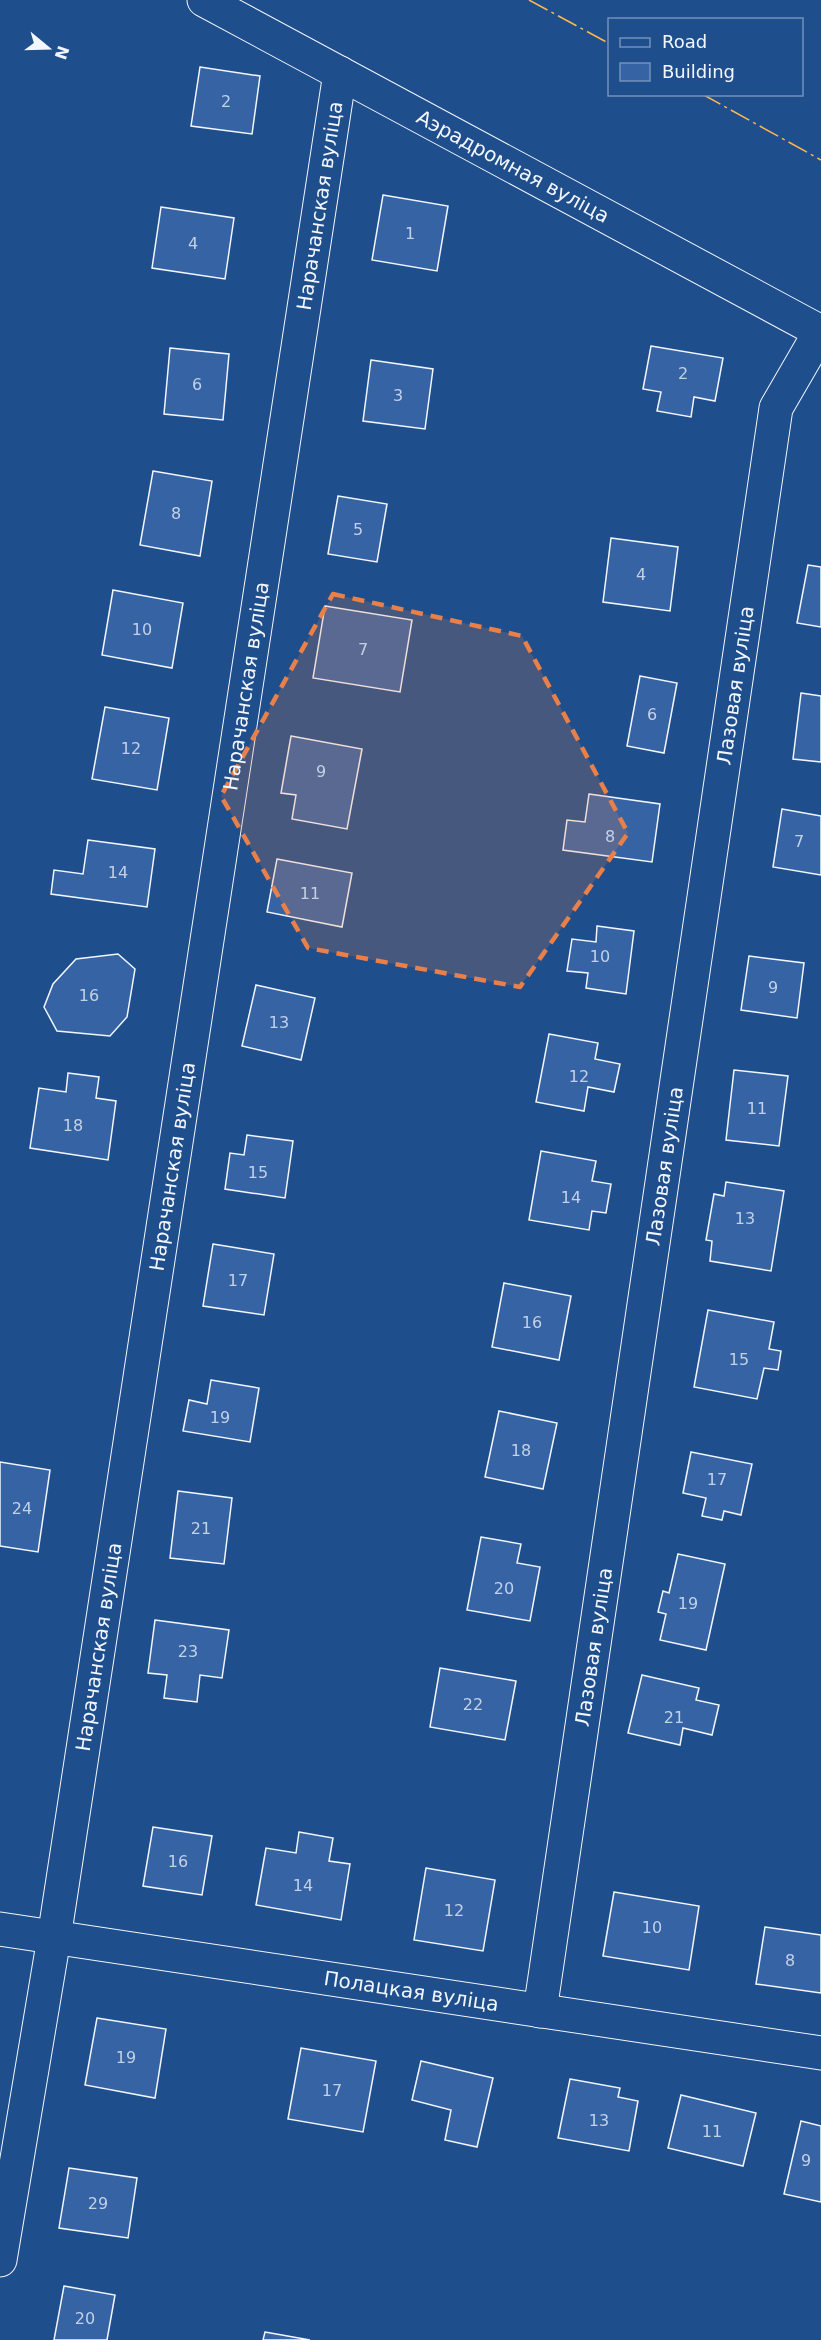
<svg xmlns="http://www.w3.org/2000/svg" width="821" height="2340" font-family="'DejaVu Sans',sans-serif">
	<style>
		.building { fill: #3563a3; stroke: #f2f6ff; stroke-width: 1.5 }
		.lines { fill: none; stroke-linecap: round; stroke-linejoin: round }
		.minor-casing { stroke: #f2f6ff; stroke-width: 35 }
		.minor { stroke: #1f4e8c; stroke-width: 33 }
		.power { stroke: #ffb74d; stroke-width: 1.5; stroke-dasharray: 21 4.5 3 4.5; stroke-linecap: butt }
		.marked { fill: #ea8049; fill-opacity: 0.2; stroke: #ea8049; stroke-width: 4.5; stroke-dasharray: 12 8; stroke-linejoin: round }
		.labels { text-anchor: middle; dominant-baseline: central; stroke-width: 4.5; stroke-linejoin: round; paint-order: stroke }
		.number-label { font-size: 16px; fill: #c3d1e8 }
		.street-label { font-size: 20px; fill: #f2f6ff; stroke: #1f4e8c }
	</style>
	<rect width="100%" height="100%" fill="#1f4e8c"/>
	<g class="building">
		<polygon points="200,67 260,76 252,134 191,126"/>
		<polygon points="383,195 448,206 437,271 372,260"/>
		<polygon points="161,207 234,218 225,279 152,268"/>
		<polygon points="651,346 723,358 715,401 694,397 691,417 657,411 661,392 643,389"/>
		<polygon points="170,348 229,354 223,420 164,414"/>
		<polygon points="371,360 433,369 425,429 363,421"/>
		<polygon points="153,471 212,481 200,556 140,545"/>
		<polygon points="338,496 387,504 377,562 328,554"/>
		<polygon points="611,538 678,547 670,611 603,602"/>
		<polygon points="808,565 821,567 821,627 797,623"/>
		<polygon points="113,590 183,603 172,668 102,655"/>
		<polygon points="325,606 412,620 400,692 313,678"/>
		<polygon points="640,676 677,683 664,753 627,746"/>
		<polygon points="801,693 821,696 821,762 793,759"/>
		<polygon points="105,707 169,718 157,790 92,779"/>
		<polygon points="291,736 362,749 347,829 292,819 296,795 281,793"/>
		<polygon points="589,794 660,804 652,862 563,850 567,820 585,822"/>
		<polygon points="782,809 821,816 821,875 773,867"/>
		<polygon points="88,840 155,849 147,907 51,894 54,870 83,874"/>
		<polygon points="277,859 352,873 342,927 267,912"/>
		<polygon points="597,926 634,931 626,994 586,988 588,973 567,971 572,939 596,942"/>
		<polygon points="118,954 135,969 127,1017 110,1036 57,1031 44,1007 53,984 76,959"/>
		<polygon points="749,956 804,963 797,1018 741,1010"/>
		<polygon points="256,985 315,998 301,1060 242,1046"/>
		<polygon points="549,1034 598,1043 595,1059 620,1064 614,1092 588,1087 584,1111 536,1102"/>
		<polygon points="734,1070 788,1076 779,1146 726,1140"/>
		<polygon points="68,1073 99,1077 96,1098 116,1101 108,1160 30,1148 39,1088 66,1092"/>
		<polygon points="247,1135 293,1141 285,1198 225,1189 230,1153 244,1155"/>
		<polygon points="541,1151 596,1161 592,1181 611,1184 606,1213 592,1211 589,1230 529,1220"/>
		<polygon points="726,1182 784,1191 771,1271 710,1261 712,1241 706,1240 714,1194 724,1196"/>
		<polygon points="213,1244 274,1254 264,1315 203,1306"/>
		<polygon points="504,1283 571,1296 559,1360 492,1347"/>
		<polygon points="708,1310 774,1322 769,1349 781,1351 778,1370 764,1368 757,1399 694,1387"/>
		<polygon points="211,1380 259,1388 250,1442 183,1431 189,1400 207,1404"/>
		<polygon points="499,1411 557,1423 543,1489 485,1477"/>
		<polygon points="691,1452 752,1464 741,1515 724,1511 722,1520 702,1516 706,1498 683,1493"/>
		<polygon points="0,1462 50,1470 38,1552 0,1546"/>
		<polygon points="178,1491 232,1498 224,1564 170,1558"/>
		<polygon points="481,1537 521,1544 517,1563 540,1567 530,1621 467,1610"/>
		<polygon points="678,1554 725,1564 706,1650 660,1640 666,1614 658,1612 663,1591 669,1593"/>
		<polygon points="155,1620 229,1630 222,1678 200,1675 197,1702 164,1698 167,1675 148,1673"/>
		<polygon points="440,1668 516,1681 505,1740 430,1727"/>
		<polygon points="642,1675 699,1688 696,1700 719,1705 712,1735 683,1728 680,1745 628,1733"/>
		<polygon points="153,1827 212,1836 202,1895 143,1886"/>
		<polygon points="299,1832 333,1838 329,1861 350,1864 341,1920 256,1905 266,1848 296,1853"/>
		<polygon points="426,1868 495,1880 483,1951 414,1940"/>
		<polygon points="614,1892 699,1906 689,1970 603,1956"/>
		<polygon points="765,1927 821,1935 821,1993 756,1984"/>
		<polygon points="97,2018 166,2029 155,2098 85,2085"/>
		<polygon points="301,2048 376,2061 363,2132 288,2119"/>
		<polygon points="421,2061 493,2078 477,2147 445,2140 451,2110 412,2100"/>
		<polygon points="570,2079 620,2088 618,2097 638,2101 629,2151 558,2138"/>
		<polygon points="681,2095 756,2113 743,2166 668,2148"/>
		<polygon points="801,2121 821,2126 821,2202 784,2194"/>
		<polygon points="69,2168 137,2178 128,2238 59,2228"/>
		<polygon points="64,2286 115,2295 107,2340 54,2340"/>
		<polygon points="265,2332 310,2340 263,2340"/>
	</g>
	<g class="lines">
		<defs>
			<g id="minor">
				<path id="s1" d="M 204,0 L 821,332"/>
				<path id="s2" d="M 0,1929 L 821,2053"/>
				<path id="s3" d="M 540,2011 L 776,408 L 820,332"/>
				<path id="s4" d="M 0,2260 L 54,1938 L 340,73"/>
			</g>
		</defs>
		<use href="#minor" class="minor-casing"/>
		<use href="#minor" class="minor"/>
		<g class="power">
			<polyline points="529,0 610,44"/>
			<polyline points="702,94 821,160"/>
		</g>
	</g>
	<path class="marked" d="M 333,594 L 522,636 L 628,833 L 520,987 L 308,948 L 221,796 Z"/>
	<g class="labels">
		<g class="number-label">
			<text x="226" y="101">2</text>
			<text x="410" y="233">1</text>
			<text x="193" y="243">4</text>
			<text x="683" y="373">2</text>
			<text x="197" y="384">6</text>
			<text x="398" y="395">3</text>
			<text x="176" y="513">8</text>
			<text x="358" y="529">5</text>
			<text x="641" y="574">4</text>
			<text x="142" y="629">10</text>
			<text x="363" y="649">7</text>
			<text x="652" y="714">6</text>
			<text x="131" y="748">12</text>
			<text x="321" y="771">9</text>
			<text x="610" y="836">8</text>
			<text x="799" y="841">7</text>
			<text x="118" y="872">14</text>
			<text x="310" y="893">11</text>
			<text x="600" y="956">10</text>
			<text x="773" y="987">9</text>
			<text x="89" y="995">16</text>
			<text x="279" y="1022">13</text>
			<text x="579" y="1076">12</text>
			<text x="757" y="1108">11</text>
			<text x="73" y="1125">18</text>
			<text x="258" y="1172">15</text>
			<text x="571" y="1197">14</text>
			<text x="745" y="1218">13</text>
			<text x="238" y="1280">17</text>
			<text x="532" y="1322">16</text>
			<text x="739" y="1359">15</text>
			<text x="220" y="1417">19</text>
			<text x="521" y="1450">18</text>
			<text x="717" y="1479">17</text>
			<text x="22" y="1508">24</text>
			<text x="201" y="1528">21</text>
			<text x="504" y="1588">20</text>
			<text x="688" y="1603">19</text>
			<text x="188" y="1651">23</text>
			<text x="473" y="1704">22</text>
			<text x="674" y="1717">21</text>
			<text x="178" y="1861">16</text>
			<text x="303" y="1885">14</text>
			<text x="454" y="1910">12</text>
			<text x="652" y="1927">10</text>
			<text x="790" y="1960">8</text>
			<text x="126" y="2057">19</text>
			<text x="332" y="2090">17</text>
			<text x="599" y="2120">13</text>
			<text x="712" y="2131">11</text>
			<text x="806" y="2160">9</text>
			<text x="98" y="2203">29</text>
			<text x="85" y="2318">20</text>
		</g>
		<g class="street-label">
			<text stroke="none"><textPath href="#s1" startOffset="351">Аэрадромная вуліца</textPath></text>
			<text stroke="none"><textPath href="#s4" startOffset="2079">Нарачанская вуліца</textPath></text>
			<text stroke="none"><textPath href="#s3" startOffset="1340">Лазовая вуліца</textPath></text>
			<text stroke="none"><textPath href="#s4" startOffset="1593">Нарачанская вуліца</textPath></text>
			<text stroke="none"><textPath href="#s3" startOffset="854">Лазовая вуліца</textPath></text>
			<text stroke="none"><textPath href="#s4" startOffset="1107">Нарачанская вуліца</textPath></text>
			<text stroke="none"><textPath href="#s4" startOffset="621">Нарачанская вуліца</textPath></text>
			<text stroke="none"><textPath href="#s3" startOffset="368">Лазовая вуліца</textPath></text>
			<text stroke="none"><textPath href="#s2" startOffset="416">Полацкая вуліца</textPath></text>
		</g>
	</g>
	<rect x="608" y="18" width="195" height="78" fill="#1f4e8c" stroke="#7391ba" stroke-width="1.5"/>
	<rect x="620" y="38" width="30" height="9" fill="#1f4e8c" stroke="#7391ba" stroke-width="1.5"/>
	<text x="662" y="48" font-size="18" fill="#f2f6ff">Road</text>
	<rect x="620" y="63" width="30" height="18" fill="#3563a3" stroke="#7391ba" stroke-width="1.5"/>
	<text x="662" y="78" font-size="18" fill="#f2f6ff">Building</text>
	<g transform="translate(48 48) rotate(109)" stroke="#1f4e8c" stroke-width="4.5" paint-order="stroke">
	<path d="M0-4.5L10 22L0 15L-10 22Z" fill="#f2f6ff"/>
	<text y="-9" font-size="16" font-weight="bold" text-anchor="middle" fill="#f2f6ff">N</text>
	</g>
</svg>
